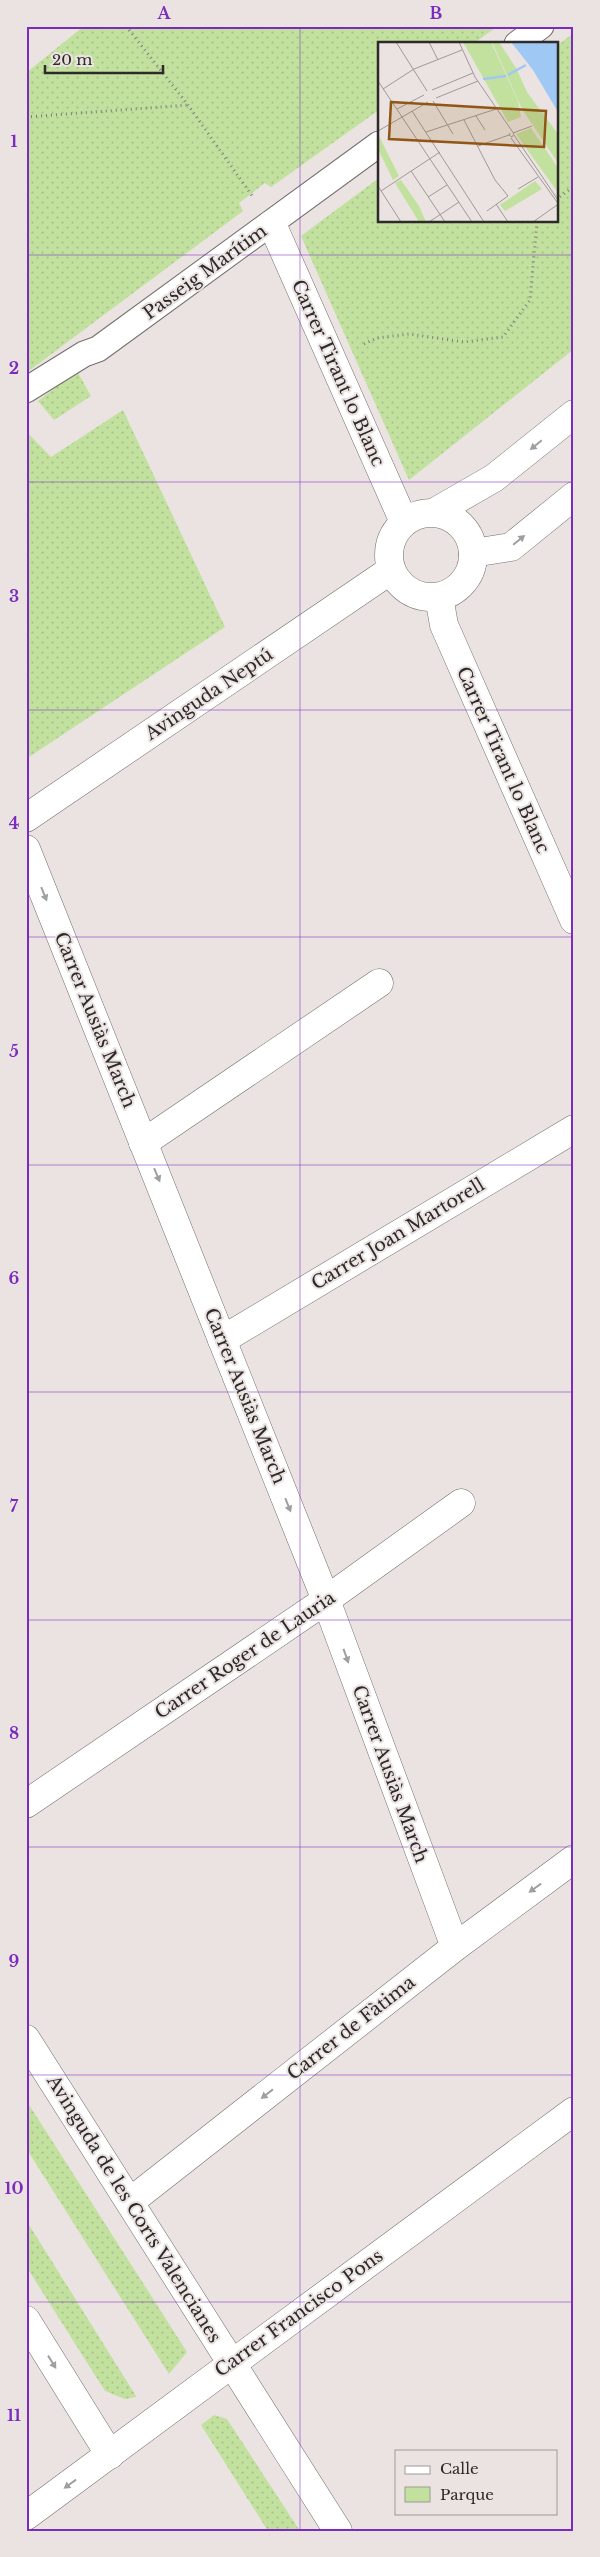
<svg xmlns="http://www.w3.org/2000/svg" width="600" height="2557" font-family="'Libre Baskerville',serif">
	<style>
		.green { fill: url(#green-dots) }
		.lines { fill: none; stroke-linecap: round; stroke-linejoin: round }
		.pedestrian-casing { stroke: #746e6c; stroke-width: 27 }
		.minor-casing { stroke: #746e6c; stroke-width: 29 }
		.path { stroke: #827d7c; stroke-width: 3; stroke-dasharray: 1 4; stroke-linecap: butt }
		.pedestrian { stroke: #fff; stroke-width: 25 }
		.minor { stroke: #fff; stroke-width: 28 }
		.oneway { fill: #a09f9f }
		.grid { fill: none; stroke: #7b2cbf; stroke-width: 1; stroke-opacity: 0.55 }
		.labels { text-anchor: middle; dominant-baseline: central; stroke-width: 4; stroke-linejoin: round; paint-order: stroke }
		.street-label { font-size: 18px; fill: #2d2a29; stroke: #eae3e1 }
		.inset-river { fill: none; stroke: #a0c8f5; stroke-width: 2.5 }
		.inset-road { fill: none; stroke: #9e9997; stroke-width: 1 }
		.view { fill: #915516; fill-opacity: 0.15; stroke: #915516; stroke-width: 2.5 }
		.inset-edge { fill: none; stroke: #2d2a29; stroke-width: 2.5 }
		.neatline { fill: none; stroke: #7b2cbf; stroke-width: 2 }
		.grid-label { font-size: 16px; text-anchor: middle; font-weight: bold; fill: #7b2cbf }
	</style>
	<defs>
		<pattern id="green-dots" width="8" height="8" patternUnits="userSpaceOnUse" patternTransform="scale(1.25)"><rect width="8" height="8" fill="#c2e19e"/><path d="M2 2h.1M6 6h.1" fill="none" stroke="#a7c188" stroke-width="1.8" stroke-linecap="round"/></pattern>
	</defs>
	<rect width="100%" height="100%" fill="#eae3e1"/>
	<g class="green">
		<polygon points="84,26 498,26 473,44 379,44 379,110 271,187 265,183 239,203 243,211 26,373 26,73"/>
		<polygon points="574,33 574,349 409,480 301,236 379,178 379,221 556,221 556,46"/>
		<polygon points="77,371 91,396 54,420 38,401"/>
		<polygon points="123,410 225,627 26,759 26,431 51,457"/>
		<polygon points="26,2100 187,2352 169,2374 26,2148"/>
		<polygon points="26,2220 136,2396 136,2397 125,2399 105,2391 26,2266"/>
		<polygon points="214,2415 227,2419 300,2531 268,2531 201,2425"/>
	</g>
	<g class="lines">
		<defs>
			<g id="pedestrian">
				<polyline points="517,44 541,26"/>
				<polyline points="26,390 84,354 98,349 379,144"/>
			</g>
			<g id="minor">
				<polyline points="272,224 404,522"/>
				<polyline points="435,512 494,478 574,414"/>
				<circle cx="431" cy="555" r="42"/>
				<polyline points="473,553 511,547 574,496"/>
				<polyline points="439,597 444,625 574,920"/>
				<polyline points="26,818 391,570"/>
				<polyline points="26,849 326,1600 455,1947"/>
				<polyline points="143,1143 379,983"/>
				<polyline points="222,1340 574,1129"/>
				<polyline points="26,1804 326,1600 461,1503"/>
				<polyline points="26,2039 338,2531"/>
				<polyline points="131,2201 455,1947 574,1859"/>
				<polyline points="26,2320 110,2455"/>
				<polyline points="26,2516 574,2111"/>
			</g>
		</defs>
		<use href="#pedestrian" class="pedestrian-casing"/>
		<use href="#minor" class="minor-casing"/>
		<g class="path">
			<polyline points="126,26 188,105 253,197"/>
			<polyline points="26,117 188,105"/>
			<polyline points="556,200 574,186"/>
			<polyline points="364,344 377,338 409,334 464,342 503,337 530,300 537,221"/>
		</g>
		<use href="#pedestrian" class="pedestrian"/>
		<use href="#minor" class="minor"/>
	</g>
	<defs><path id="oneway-solid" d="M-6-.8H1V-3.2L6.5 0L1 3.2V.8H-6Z" transform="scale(1.25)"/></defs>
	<g class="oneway">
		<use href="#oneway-solid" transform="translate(536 445) rotate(141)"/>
		<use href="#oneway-solid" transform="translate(519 540) rotate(-39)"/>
		<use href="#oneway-solid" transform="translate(44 894) rotate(68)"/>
		<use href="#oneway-solid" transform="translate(157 1175) rotate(67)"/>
		<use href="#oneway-solid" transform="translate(288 1505) rotate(68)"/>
		<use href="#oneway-solid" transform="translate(346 1656) rotate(70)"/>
		<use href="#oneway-solid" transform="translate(535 1888) rotate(144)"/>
		<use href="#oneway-solid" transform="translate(267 2094) rotate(142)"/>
		<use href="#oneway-solid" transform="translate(52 2362) rotate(58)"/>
		<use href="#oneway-solid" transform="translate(70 2484) rotate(144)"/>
	</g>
	<path class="grid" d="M 300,26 L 300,2531M 26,255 L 574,255M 26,482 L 574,482M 26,710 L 574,710M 26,937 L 574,937M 26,1165 L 574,1165M 26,1392 L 574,1392M 26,1620 L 574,1620M 26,1847 L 574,1847M 26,2075 L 574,2075M 26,2302 L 574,2302"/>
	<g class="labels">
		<g class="street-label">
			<text transform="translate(205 272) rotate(-36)">Passeig Marítim</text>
			<text transform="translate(338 373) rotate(66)">Carrer Tirant lo Blanc</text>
			<text transform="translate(209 694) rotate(-34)">Avinguda Neptú</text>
			<text transform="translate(503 760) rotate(66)">Carrer Tirant lo Blanc</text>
			<text transform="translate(95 1020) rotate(68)">Carrer Ausiàs March</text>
			<text transform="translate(398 1234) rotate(-31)">Carrer Joan Martorell</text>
			<text transform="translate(245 1396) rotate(68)">Carrer Ausiàs March</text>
			<text transform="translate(245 1655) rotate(-34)">Carrer Roger de Lauria</text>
			<text transform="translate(390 1774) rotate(70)">Carrer Ausiàs March</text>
			<text transform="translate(351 2028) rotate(-38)">Carrer de Fàtima</text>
			<text transform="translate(134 2209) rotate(58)">Avinguda de les Corts Valencianes</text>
			<text transform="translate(299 2313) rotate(-36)">Carrer Francisco Pons</text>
		</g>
	</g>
	<g transform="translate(378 42)">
		<rect width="180" height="180" fill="#eae3e1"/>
		<path d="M 85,0 L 113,0 L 140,59 L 143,75 L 130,80 ZM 114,0 L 121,0 L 138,26 L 149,50 L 180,92 L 180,121 L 144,67 ZM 153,86 L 180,126 L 179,149 L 138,92 ZM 0,92 L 21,134 L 15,138 L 0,107 ZM 23,138 L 41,164 L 48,180 L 41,180 L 17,141 ZM 157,139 L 164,147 L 127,169 L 122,163 Z" fill="#c2e19e"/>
		<path d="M 133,0 L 180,0 L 180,70 L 155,28 Z" fill="#a0c8f5"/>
		<path class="inset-river" d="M 130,33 L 148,23M 105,37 L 128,34"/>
		<path class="inset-road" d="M 18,0 L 49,49M 51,0 L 60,18M 81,0 L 97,35 L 136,92 L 134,95 L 131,93 L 132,91M 0,39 L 94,180M 5,47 L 36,27 L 84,8M 54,48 L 95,31M 58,56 L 100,39M 55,59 L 75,92M 19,67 L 46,53M 34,69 L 106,180M 98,74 L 107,88M 86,78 L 117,138 L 130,154 L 109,169M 0,89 L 50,60M 48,90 L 118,67M 135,91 L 154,84M 136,93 L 180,158M 133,96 L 179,160M 100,104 L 131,93M 33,129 L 67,180M 0,144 L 23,180M 140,147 L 160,135M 3,149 L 62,110M 50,155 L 69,143M 118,162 L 130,180M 51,180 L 81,160M 155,180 L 179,163"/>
		<path class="view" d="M 13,60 L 168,69 L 166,105 L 11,97 Z"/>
		<rect width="180" height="180" class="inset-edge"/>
	</g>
	<rect width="600" height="2557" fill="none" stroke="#eae3e1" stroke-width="55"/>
	<rect x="395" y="2450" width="162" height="65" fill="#eae3e1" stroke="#9e9997"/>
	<rect x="405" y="2466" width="25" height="8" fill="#ffffff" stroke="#9e9997"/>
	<text x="440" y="2474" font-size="15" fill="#2d2a29">Calle</text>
	<rect x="405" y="2487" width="25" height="15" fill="#c2e19e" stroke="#9e9997"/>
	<text x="440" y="2500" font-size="15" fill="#2d2a29">Parque</text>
	<path d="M45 65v8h118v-8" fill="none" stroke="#2d2a29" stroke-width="2.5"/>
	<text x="52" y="65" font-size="15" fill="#2d2a29" stroke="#eae3e1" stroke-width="4" paint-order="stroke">20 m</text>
	<rect x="28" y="28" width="544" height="2502" class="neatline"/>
	<g class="grid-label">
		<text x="164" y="19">A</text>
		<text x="436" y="19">B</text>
		<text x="14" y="147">1</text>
		<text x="14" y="374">2</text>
		<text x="14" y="602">3</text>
		<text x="14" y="829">4</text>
		<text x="14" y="1057">5</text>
		<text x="14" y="1284">6</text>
		<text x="14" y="1512">7</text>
		<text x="14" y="1739">8</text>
		<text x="14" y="1967">9</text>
		<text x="14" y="2194">10</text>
		<text x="14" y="2421">11</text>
	</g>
</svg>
